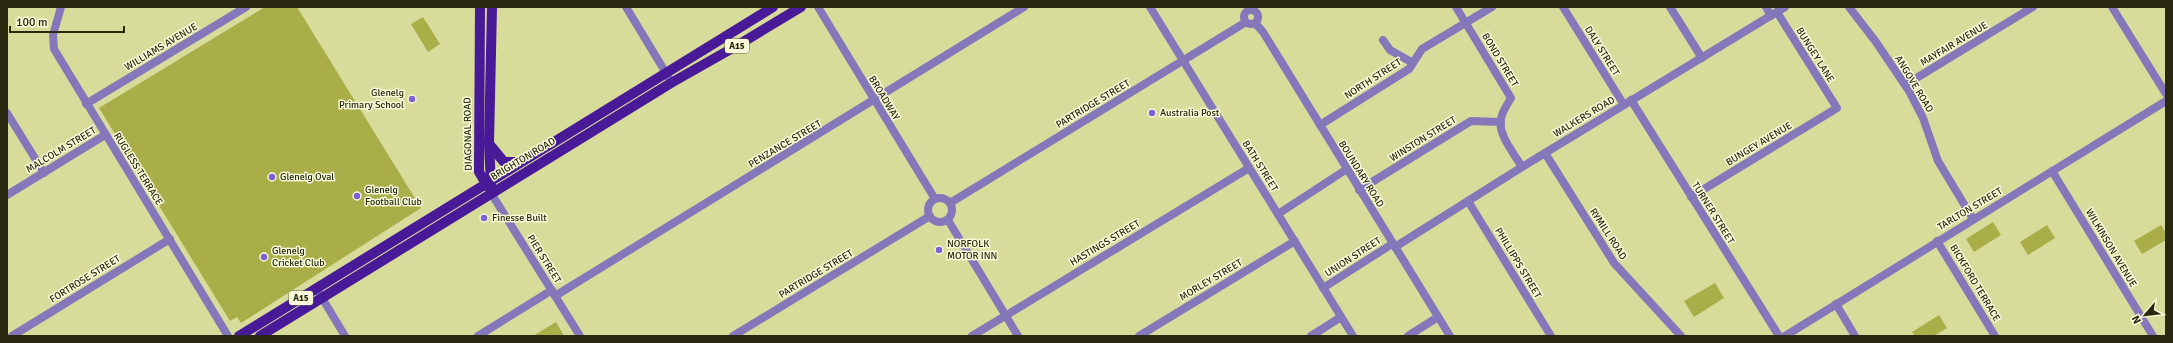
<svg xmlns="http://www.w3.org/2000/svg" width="2173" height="343" font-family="Signika,sans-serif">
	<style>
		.green { fill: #aaae49 }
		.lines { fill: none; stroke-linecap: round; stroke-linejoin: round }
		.minor { stroke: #8478ba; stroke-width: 8 }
		.major { stroke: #481a98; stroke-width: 10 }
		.poi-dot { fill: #7d5fd9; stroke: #f8fad9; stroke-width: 1.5 }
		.labels { text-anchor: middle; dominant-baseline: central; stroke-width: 3; stroke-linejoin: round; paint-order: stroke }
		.shield { fill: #f8fad9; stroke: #66674b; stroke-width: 1 }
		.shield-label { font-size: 9px; font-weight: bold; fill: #27280e }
		.street-label { font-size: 10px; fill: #27280e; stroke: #f8fad9 }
		.poi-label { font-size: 10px; fill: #27280e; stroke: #f8fad9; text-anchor: start }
	</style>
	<rect width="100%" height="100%" fill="#d8dc9a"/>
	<g class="green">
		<polygon points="265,7 297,7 421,208 241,323 237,317 230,321 99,108"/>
		<polygon points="423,17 440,44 428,52 411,24"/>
		<polygon points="1993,222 2001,235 1974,252 1966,239"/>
		<polygon points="2047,225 2055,238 2028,255 2020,242"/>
		<polygon points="2161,225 2166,233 2166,240 2142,254 2134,241"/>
		<polygon points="1715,283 1724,298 1694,317 1684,301"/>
		<polygon points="1939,315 1947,328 1934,336 1915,336 1912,332"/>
		<polygon points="556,322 564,336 533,336"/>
	</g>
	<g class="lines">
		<g class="minor">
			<polyline points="61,7 53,35 54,49 228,336"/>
			<polyline points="626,7 669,78"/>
			<polyline points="818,7 935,199"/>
			<polyline points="1150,7 1353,336"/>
			<path d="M 1456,7 L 1511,98 C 1508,103 1504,109 1502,115 C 1495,132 1514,153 1522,167"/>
			<polyline points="1563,7 1624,105"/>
			<polyline points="1670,7 1702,58"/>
			<polyline points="1766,7 1771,16"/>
			<polyline points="1849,7 1876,42 1909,91 1923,118 1938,161 1973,219"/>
			<polyline points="2112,7 2166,94"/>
			<circle cx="1251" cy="17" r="7"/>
			<polyline points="1255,23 1263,32 1450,336"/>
			<polyline points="1383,40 1390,50 1413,63"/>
			<polyline points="1905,85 2033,7"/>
			<polyline points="1631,100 1779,336"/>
			<polyline points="86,104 246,7"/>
			<polyline points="7,113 44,173"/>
			<polyline points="1320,125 1409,69 1422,49 1492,7"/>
			<polyline points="1545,153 1614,263 1681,336"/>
			<polyline points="2052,171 2153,336"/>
			<polyline points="1359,190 1471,121 1501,122"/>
			<polyline points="491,193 580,336"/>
			<polyline points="7,195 105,135"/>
			<polyline points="1691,197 1837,108 1777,12"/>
			<circle cx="940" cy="210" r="12"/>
			<polyline points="1468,201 1551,336"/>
			<polyline points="950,203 1246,22"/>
			<polyline points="1278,214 1347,169"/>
			<polyline points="948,220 1018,336"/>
			<polyline points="1937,241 1995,336"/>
			<polyline points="1395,247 1522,167 1785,7"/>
			<polyline points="316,288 345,336"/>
			<polyline points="1323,288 1392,244"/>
			<polyline points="555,296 1024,7"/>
			<polyline points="1836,304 1855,336"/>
			<polyline points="12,336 170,239"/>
			<polyline points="478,336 552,290"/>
			<polyline points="733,336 930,216"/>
			<polyline points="972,336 1249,168"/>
			<polyline points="1139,336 1295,241"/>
			<polyline points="1311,336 1341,317"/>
			<polyline points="1408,336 1438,317"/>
			<polyline points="1785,336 2166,101"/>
		</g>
		<g class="major">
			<polyline points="480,7 479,172 488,187"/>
			<polyline points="490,145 504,162 517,162"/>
			<polyline points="491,185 489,143 492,7"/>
			<polyline points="239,336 773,7"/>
			<polyline points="260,336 671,83 738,45 801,7"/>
		</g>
	</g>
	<g class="poi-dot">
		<circle cx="412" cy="99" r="4"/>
		<circle cx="1152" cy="113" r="4"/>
		<circle cx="272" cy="177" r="4"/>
		<circle cx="357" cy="196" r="4"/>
		<circle cx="484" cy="218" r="4"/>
		<circle cx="939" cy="250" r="4"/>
		<circle cx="264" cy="257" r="4"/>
	</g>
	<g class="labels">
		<g class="shield">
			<rect x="725" y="39" width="24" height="14" rx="3"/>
			<rect x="289" y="291" width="24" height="14" rx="3"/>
		</g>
		<g class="shield-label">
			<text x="737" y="46">A15</text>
			<text x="301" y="298">A15</text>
		</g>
		<g class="street-label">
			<text transform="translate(1954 44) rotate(-31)">MAYFAIR AVENUE</text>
			<text transform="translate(161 47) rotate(-31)">WILLIAMS AVENUE</text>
			<text transform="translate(1602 51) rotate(58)">DALY STREET</text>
			<text transform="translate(1815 55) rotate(58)">BUNGEY LANE</text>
			<text transform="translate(1500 60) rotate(59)">BOND STREET</text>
			<text transform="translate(1373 79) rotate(-33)">NORTH STREET</text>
			<text transform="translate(1914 84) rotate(59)">ANGOVE ROAD</text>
			<text transform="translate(884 98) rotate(59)">BROADWAY</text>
			<text transform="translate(1093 104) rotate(-31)">PARTRIDGE STREET</text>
			<text transform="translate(1584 117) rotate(-31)">WALKERS ROAD</text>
			<text transform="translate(468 134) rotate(-91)">DIAGONAL ROAD</text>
			<text transform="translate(1423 139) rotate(-32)">WINSTON STREET</text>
			<text transform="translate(785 144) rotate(-31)">PENZANCE STREET</text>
			<text transform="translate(1759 144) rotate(-31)">BUNGEY AVENUE</text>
			<text transform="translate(61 150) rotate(-31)">MALCOLM STREET</text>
			<text transform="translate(523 159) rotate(-31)">BRIGHTON ROAD</text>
			<text transform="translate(1260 166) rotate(58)">BATH STREET</text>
			<text transform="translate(138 169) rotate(58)">RUGLESS TERRACE</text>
			<text transform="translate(1361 174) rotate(58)">BOUNDARY ROAD</text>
			<text transform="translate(1970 209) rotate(-31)">TARLTON STREET</text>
			<text transform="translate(1713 213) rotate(58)">TURNER STREET</text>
			<text transform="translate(1608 234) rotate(57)">RYMILL ROAD</text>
			<text transform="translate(1105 243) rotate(-31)">HASTINGS STREET</text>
			<text transform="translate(2111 248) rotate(59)">WILKINSON AVENUE</text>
			<text transform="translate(1353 257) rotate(-33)">UNION STREET</text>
			<text transform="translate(544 259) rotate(58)">PIER STREET</text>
			<text transform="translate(1518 263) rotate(59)">PHILLIPPS STREET</text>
			<text transform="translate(816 274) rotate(-31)">PARTRIDGE STREET</text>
			<text transform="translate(85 279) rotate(-32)">FORTROSE STREET</text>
			<text transform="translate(1211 280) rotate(-31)">MORLEY STREET</text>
			<text transform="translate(1975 283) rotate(59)">BICKFORD TERRACE</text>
		</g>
		<g class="poi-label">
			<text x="404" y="93" text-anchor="end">Glenelg<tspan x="404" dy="12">Primary School</tspan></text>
			<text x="1160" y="113">Australia Post</text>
			<text x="280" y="177">Glenelg Oval</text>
			<text x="365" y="190">Glenelg<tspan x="365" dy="12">Football Club</tspan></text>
			<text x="492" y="218">Finesse Built</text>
			<text x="947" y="244">NORFOLK<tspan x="947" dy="12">MOTOR INN</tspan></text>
			<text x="272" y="251">Glenelg<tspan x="272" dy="12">Cricket Club</tspan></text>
		</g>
	</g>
	<rect width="2173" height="343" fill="none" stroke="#27280e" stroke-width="16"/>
	<g transform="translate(2145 315) rotate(242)" stroke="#f8fad9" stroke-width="3" paint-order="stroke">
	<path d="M0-3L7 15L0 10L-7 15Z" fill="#27280e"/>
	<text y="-6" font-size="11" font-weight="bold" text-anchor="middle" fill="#27280e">N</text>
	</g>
	<path d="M10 26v6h114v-6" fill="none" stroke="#27280e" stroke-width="2"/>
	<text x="16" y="26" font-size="12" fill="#27280e" stroke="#f8fad9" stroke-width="3" paint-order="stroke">100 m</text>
</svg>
